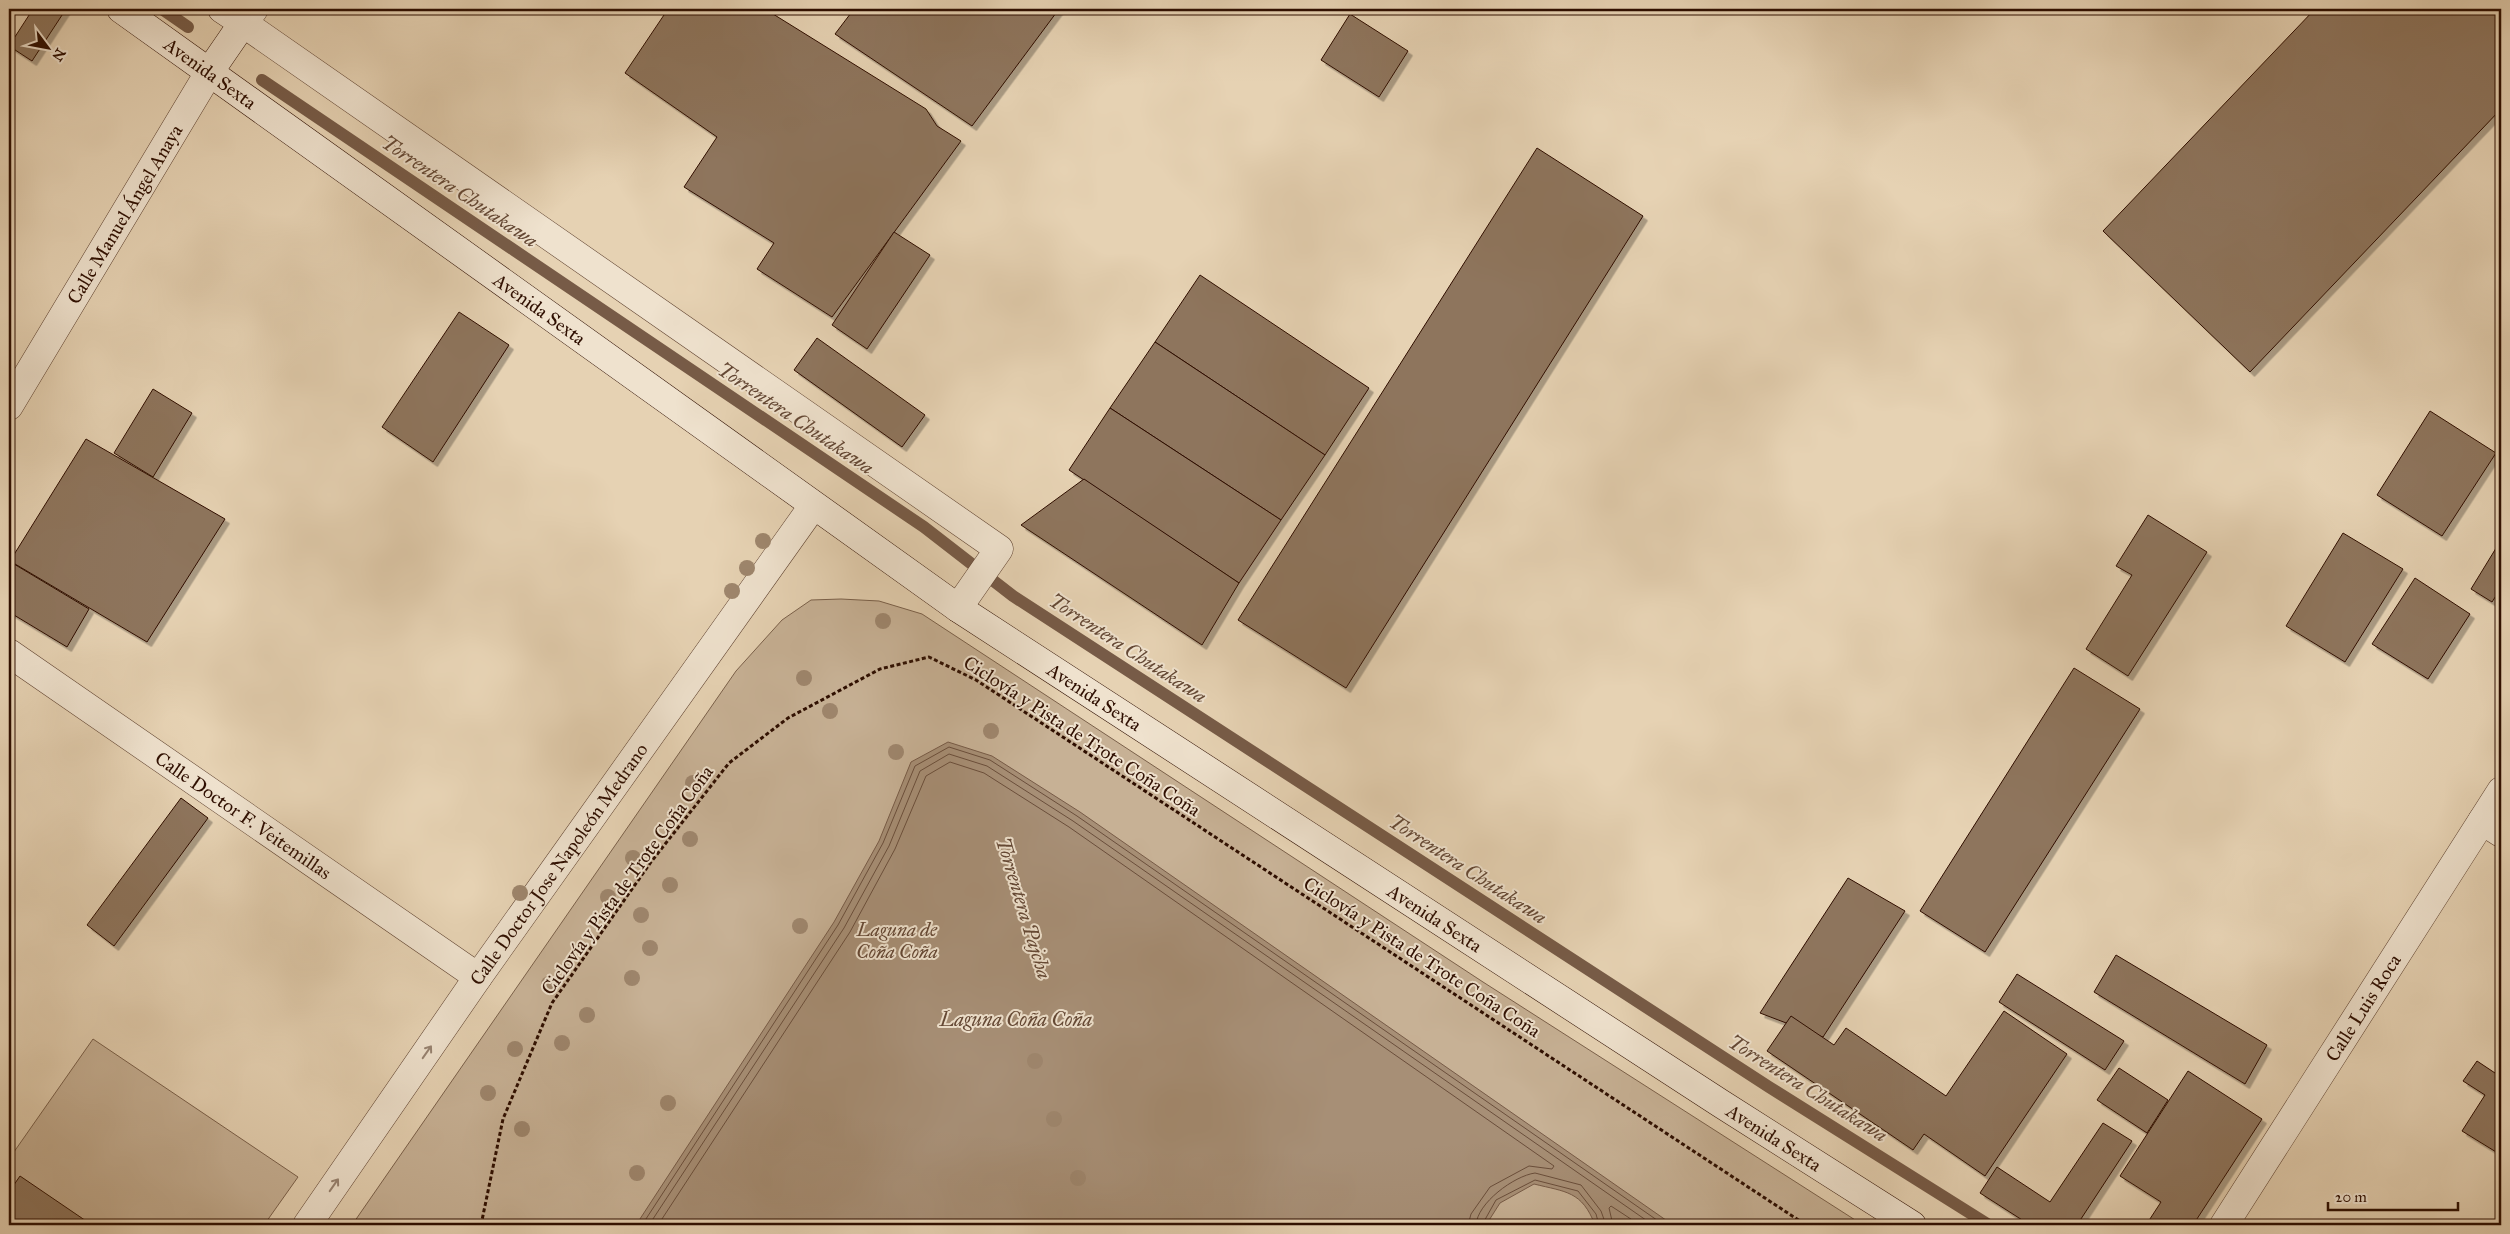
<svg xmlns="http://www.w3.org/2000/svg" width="2510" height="1234" font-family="'IM FELL Great Primer',serif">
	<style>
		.green { fill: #c7b195; stroke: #7a604a }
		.water { fill: #a78f76; stroke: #775b47 }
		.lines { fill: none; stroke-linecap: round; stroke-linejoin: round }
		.shore { stroke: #6a4e3b; stroke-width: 1 }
		.stream { stroke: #775b47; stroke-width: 12 }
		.building { fill: #8e745d; stroke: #2e0e00; filter: url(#shadow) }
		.street-casing { stroke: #5c3f2d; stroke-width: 29 }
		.secondary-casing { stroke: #2e0e00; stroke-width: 29 }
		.path { stroke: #2e0e00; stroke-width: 3; stroke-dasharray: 4 2.5; stroke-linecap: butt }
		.street { stroke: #efe2ce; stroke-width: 28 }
		.secondary { stroke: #efe2ce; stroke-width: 28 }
		.tree { fill: #9e866d }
		.oneway { stroke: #988371 }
		.labels { text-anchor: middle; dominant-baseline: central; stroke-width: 4; stroke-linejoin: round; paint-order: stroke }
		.street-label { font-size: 19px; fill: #2e0e00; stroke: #efe2ce }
		.park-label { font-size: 19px; font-style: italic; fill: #644734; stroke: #efe2ce }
		.water-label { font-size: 20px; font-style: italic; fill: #644835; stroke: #efe2ce }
	</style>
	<defs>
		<filter id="shadow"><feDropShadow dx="4.5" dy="4.5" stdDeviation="0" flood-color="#0004"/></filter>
	</defs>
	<rect width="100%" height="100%" fill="#e6d2b3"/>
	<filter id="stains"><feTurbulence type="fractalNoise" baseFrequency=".004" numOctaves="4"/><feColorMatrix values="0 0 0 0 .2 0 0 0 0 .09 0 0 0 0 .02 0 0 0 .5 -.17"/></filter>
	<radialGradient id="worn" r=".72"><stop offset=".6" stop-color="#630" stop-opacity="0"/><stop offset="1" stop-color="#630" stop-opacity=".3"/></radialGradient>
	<g class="green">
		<polygon points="841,599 879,601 922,614 1483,982 1863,1225 352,1225 736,671 782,620 811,600"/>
		<polygon points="93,1039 298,1177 264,1225 9,1225 9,1159"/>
	</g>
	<path class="water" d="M 948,742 L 992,756 L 1080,812 L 1673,1225 L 1595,1225 C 1582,1191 1566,1192 1534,1184 L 1500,1203 L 1486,1225 L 636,1225 L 834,922 L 879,841 L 911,762 Z"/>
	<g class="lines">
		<g class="shore">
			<polyline points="642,1225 838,925 883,843 915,766 949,747 990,760 1077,816 1664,1225"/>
			<polyline points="649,1225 844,928 889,846 920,771 949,754 987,766 1073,821 1653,1225"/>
			<polyline points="658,1225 850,932 895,849 926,776 950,762 984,773 1069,827 1554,1166 1552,1169 1529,1166 1490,1187 1471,1214 1468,1225"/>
			<path d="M 1476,1225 C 1477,1203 1514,1176 1535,1173 L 1581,1185 L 1601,1211 L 1606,1225"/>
			<polyline points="1482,1225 1496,1200 1535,1180 1578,1191 1596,1214 1599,1225"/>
			<polyline points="1613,1225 1609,1208 1611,1206 1640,1225"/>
		</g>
		<g class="stream">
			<polyline points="162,9 188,27"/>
			<polyline points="262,80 924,527 1013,596 1769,1087 1989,1225"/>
		</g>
	</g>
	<g class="building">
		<polygon points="33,9 66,9 32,61 9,46"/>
		<polygon points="668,9 765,9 926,109 937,126 961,141 832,317 757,269 774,243 684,187 717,137 625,73"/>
		<polygon points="854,9 1059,9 972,126 835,34"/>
		<polygon points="2315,9 2501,9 2501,109 2250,372 2103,231"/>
		<polygon points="1350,14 1408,51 1379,97 1321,60"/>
		<polygon points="1537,148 1643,216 1346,688 1238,620"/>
		<polygon points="894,232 930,255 867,349 832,325"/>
		<polygon points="1200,275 1369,388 1325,455 1155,342"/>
		<polygon points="459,312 509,345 433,462 382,427"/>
		<polygon points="817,338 925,415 902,447 794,370"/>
		<polygon points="1155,342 1325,455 1281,520 1110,408"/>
		<polygon points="153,389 192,413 153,477 114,453"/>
		<polygon points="1110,408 1281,520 1239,583 1069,470"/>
		<polygon points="2430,411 2496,453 2442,536 2377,495"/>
		<polygon points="86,439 225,519 147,642 10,561"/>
		<polygon points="1084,479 1239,583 1202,645 1021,525"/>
		<polygon points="2148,515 2207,552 2128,676 2086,649 2132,575 2116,566"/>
		<polygon points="2343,533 2403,569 2345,662 2286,626"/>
		<polygon points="2501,540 2501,588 2492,602 2471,589"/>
		<polygon points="9,561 89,609 67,647 9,612"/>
		<polygon points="2415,578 2470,614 2428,679 2372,644"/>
		<polygon points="2074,668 2140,709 1985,952 1920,911"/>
		<polygon points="181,798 208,818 114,946 87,925"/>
		<polygon points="1848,878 1905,911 1823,1037 1760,1013"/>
		<polygon points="2116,955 2267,1045 2245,1084 2094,992"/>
		<polygon points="2017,974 2124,1041 2105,1070 1999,1002"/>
		<polygon points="2004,1011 2067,1054 1985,1176 1924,1134 1913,1150 1767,1051 1791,1016 1834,1045 1846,1028 1946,1096"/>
		<polygon points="2477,1061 2501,1077 2501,1155 2462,1131 2485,1095 2463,1081"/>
		<polygon points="2119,1068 2168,1100 2147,1133 2097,1100"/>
		<polygon points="2188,1071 2262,1119 2193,1225 2146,1225 2161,1202 2120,1176"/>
		<polygon points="2103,1123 2132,1141 2077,1225 2030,1225 1980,1193 1997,1167 2050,1202"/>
		<polygon points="20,1176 92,1225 9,1225 9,1192"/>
	</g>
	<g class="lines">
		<defs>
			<g id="street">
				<polyline points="254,9 243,23 999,549 958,608"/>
				<path id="s1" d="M 9,406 L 210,71"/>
				<path id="s2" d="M 9,653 L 478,977"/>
				<polyline points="2482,821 2501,833"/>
				<path id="s3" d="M 307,1225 L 478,977 L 813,506"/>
				<path id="s4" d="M 2224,1225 L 2501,791"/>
			</g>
			<g id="secondary">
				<path id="s5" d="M 121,9 L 958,608 L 1720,1103 L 1912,1225"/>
				<polyline points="210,71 243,23 222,9"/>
			</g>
		</defs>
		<use href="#street" class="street-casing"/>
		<use href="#secondary" class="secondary-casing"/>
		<polyline class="path" points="481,1225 503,1119 552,1003 651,862 729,763 788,718 880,669 929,657 976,680 1806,1225"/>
		<use href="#street" class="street"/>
		<use href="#secondary" class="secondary"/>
	</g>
	<g class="tree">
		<circle cx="763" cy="541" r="8"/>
		<circle cx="747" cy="568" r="8"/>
		<circle cx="732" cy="591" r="8"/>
		<circle cx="883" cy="621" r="8"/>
		<circle cx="804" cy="678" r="8"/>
		<circle cx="830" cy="711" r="8"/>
		<circle cx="991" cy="731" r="8"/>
		<circle cx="896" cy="752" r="8"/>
		<circle cx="693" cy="783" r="8"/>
		<circle cx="690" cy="839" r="8"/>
		<circle cx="633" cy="858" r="8"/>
		<circle cx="670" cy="885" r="8"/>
		<circle cx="520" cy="893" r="8"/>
		<circle cx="608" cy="897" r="8"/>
		<circle cx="641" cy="915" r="8"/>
		<circle cx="800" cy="926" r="8"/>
		<circle cx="650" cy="948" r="8"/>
		<circle cx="632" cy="978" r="8"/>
		<circle cx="549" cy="984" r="8"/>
		<circle cx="587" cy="1015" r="8"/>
		<circle cx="562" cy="1043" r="8"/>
		<circle cx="515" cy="1049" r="8"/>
		<circle cx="1035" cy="1061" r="8"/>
		<circle cx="488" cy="1093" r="8"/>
		<circle cx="668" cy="1103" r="8"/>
		<circle cx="1054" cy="1119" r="8"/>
		<circle cx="522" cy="1129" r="8"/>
		<circle cx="637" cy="1173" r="8"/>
		<circle cx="1078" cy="1178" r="8"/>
	</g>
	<defs><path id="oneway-shaft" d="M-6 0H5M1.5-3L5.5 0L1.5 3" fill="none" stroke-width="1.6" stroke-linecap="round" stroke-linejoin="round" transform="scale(1.25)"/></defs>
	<g class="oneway">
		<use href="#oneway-shaft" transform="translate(427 1052) rotate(-55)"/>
		<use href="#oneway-shaft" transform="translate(334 1185) rotate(-55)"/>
	</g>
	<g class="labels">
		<g class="street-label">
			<text stroke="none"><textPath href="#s5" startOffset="110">Avenida Sexta</textPath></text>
			<text stroke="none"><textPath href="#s1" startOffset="224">Calle Manuel Ángel Anaya</textPath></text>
			<text stroke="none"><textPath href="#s5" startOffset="515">Avenida Sexta</textPath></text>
			<text stroke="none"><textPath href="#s5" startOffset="1192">Avenida Sexta</textPath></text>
			<text transform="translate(1082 736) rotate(33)">Ciclovía y Pista de Trote Coña Coña</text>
			<text stroke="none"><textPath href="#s2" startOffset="285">Calle Doctor F. Veitemillas</textPath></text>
			<text stroke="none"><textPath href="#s3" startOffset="440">Calle Doctor Jose Napoleón Medrano</textPath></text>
			<text transform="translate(627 880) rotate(-54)">Ciclovía y Pista de Trote Coña Coña</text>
			<text stroke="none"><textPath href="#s5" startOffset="1598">Avenida Sexta</textPath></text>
			<text transform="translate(1422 957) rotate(33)">Ciclovía y Pista de Trote Coña Coña</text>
			<text stroke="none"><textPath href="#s4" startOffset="258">Calle Luis Roca</textPath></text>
			<text stroke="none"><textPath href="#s5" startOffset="2002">Avenida Sexta</textPath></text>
		</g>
		<g class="park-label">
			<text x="897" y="929">Laguna de<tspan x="897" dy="22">Coña Coña</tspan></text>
		</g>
		<g class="water-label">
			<text transform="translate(460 191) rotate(34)">Torrentera Chutakawa</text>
			<text transform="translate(796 418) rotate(34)">Torrentera Chutakawa</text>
			<text transform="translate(1128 648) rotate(33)">Torrentera Chutakawa</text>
			<text transform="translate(1468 869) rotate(33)">Torrentera Chutakawa</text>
			<text transform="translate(1024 908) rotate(73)">Torrentera Pajcha</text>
			<text x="1016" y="1019">Laguna Coña Coña</text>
			<text transform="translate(1808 1088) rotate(32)">Torrentera Chutakawa</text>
		</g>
	</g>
	<rect width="2510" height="1234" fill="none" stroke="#e6d2b3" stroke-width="30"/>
	<rect x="10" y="10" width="2490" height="1214" fill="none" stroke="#2e0e00" stroke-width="2.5"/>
	<rect x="15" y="15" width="2480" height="1204" fill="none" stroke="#2e0e00"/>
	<g transform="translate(48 48) rotate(122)" stroke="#efe2ce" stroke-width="4" paint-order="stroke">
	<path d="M0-4L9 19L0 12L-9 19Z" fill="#2e0e00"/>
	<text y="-8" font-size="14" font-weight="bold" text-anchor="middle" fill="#2e0e00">N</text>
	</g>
	<path d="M2328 1202v8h130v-8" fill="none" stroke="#2e0e00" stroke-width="2.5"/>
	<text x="2335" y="1202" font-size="15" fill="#2e0e00" stroke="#efe2ce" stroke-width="4" paint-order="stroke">20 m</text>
	<rect width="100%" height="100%" filter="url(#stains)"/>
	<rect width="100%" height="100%" fill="url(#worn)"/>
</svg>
